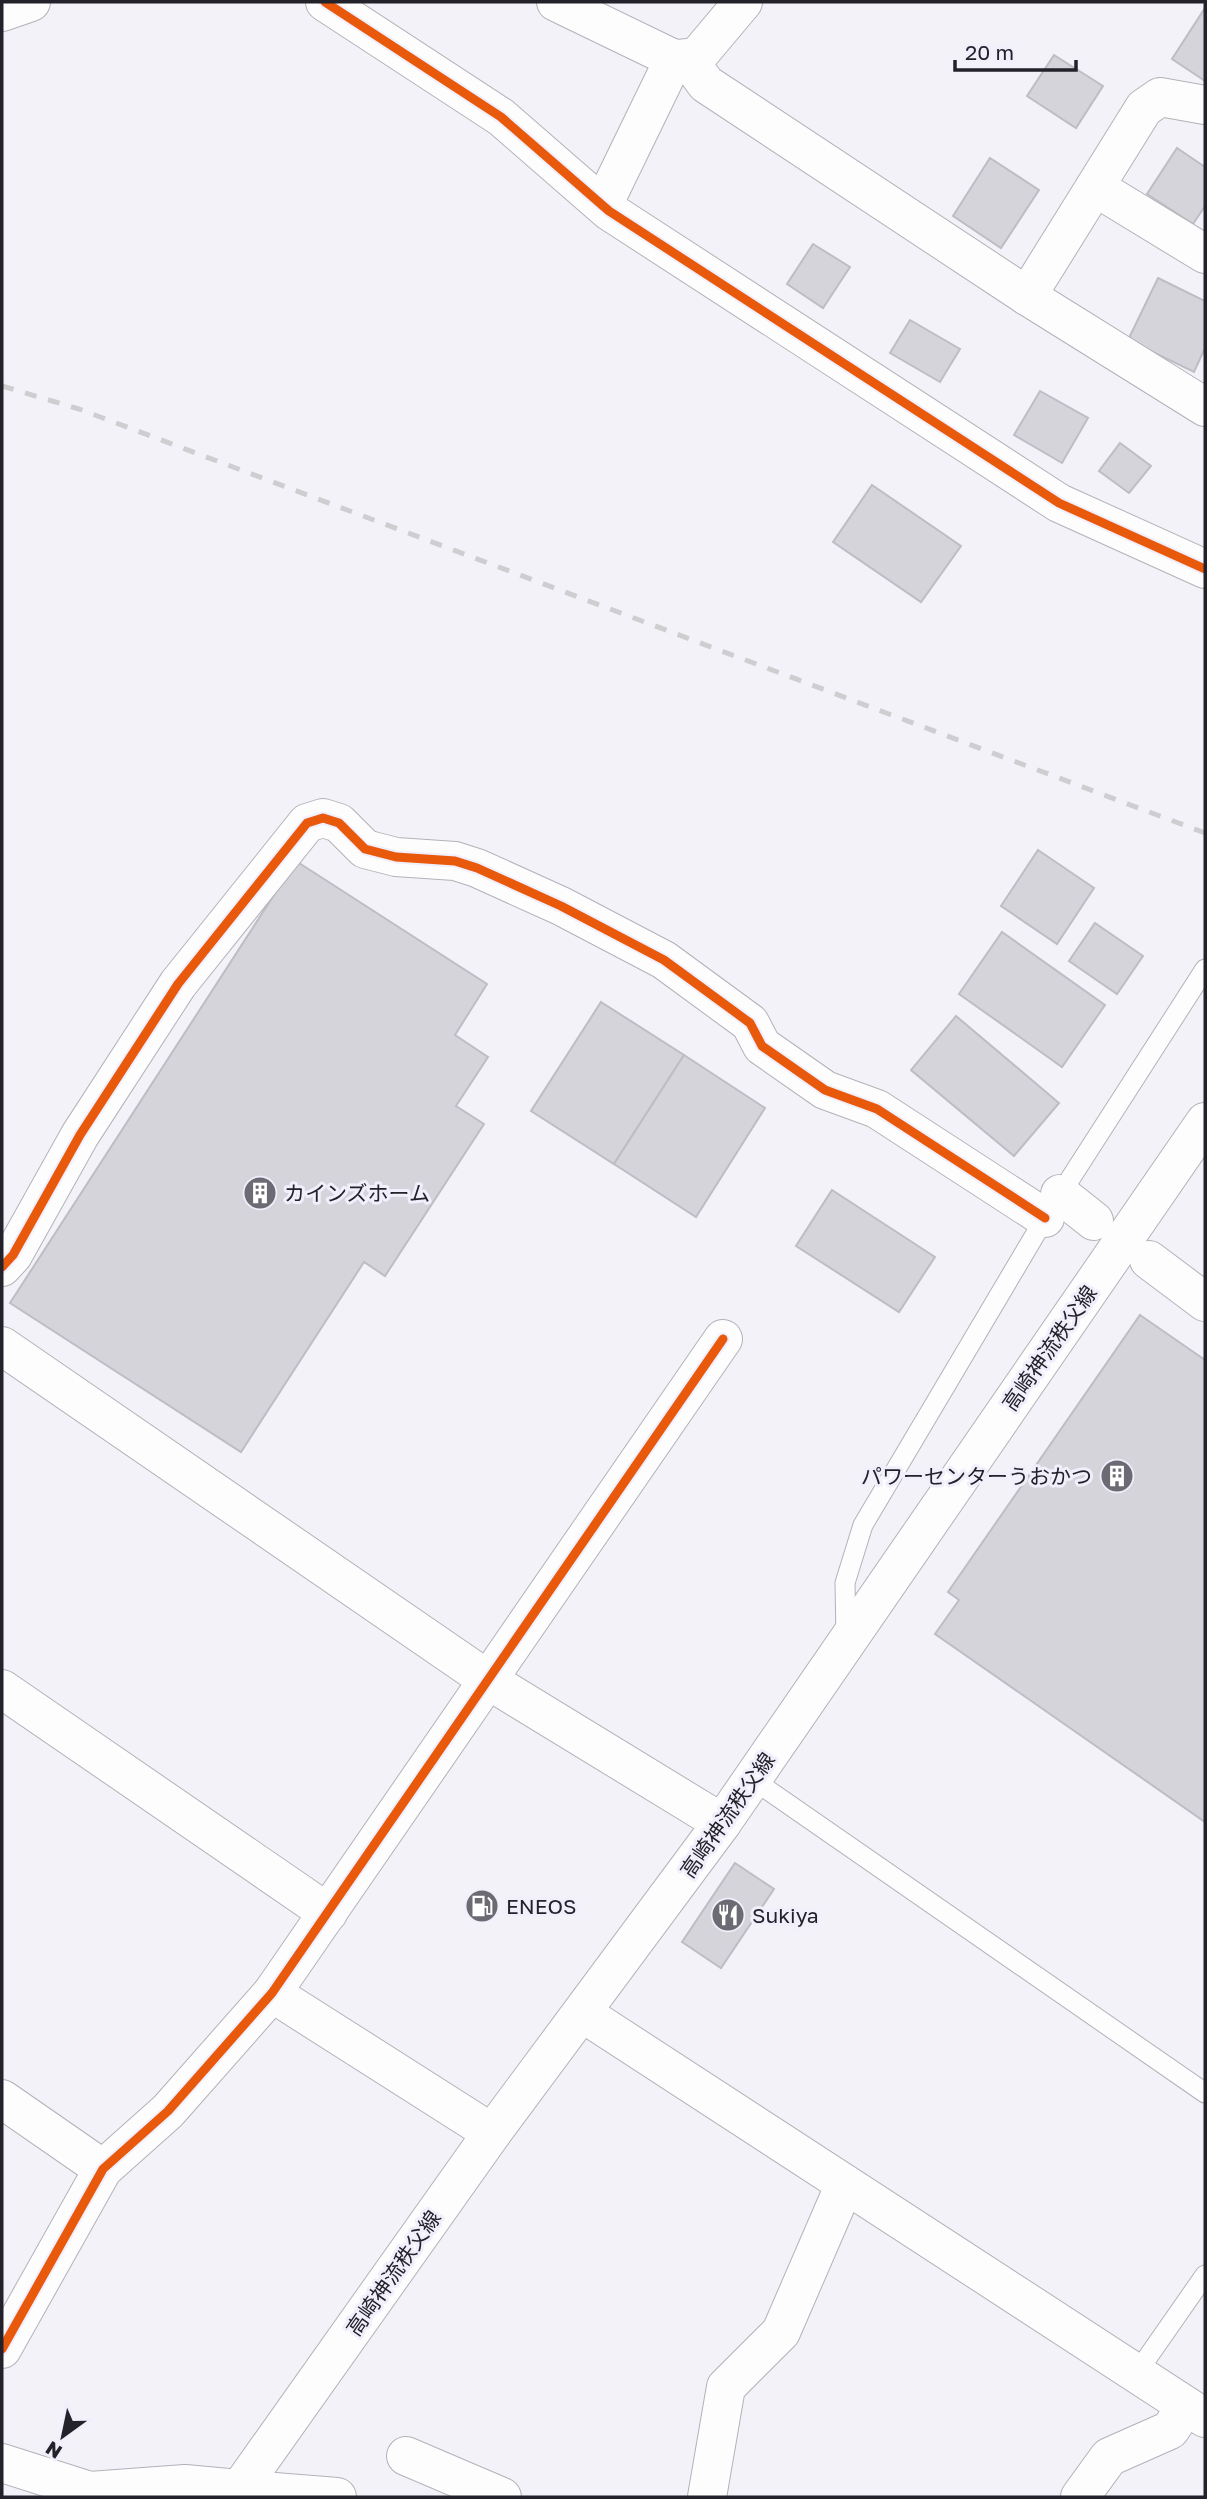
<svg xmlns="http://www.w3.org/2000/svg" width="1207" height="2499" font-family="'Golos Text','Noto Sans JP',sans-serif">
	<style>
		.building { fill: #d6d4db; stroke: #bebdc4; stroke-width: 2 }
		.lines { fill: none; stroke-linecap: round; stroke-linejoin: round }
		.lane-casing { stroke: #b3b2b9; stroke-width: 21 }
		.street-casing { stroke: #b3b2b9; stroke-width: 40 }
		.secondary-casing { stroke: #b3b2b9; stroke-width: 40 }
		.primary-casing { stroke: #b3b2b9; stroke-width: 40 }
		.highway-casing { stroke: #b3b2b9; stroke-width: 40 }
		.lane { stroke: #fdfdfe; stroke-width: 19 }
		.street { stroke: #fdfdfe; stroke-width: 38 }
		.secondary { stroke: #fdfdfe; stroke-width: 38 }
		.primary { stroke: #fdfdfe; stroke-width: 38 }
		.highway { stroke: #fdfdfe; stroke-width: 38 }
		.rail { stroke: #cecdd0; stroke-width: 5; stroke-dasharray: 12 12; stroke-linecap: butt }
		.cycleway-casing { stroke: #f1effc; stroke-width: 13 }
		.cycleway { stroke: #e8590c; stroke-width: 9 }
		.labels { text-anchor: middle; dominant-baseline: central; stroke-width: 6; stroke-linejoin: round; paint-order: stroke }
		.poi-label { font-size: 21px; fill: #232129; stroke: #f1effc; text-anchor: start }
		.street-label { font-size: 21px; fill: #232129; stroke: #f1effc }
	</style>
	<rect width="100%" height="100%" fill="#f3f2f9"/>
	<g class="building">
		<polygon points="1205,8 1205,81 1172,59"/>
		<polygon points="1054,55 1103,86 1076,128 1027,96"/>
		<polygon points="1177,148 1205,167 1205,206 1193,224 1147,194"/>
		<polygon points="990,158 1039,190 1001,248 953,216"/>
		<polygon points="813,244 850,267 823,308 787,284"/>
		<polygon points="1158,278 1205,301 1205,348 1194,372 1128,340"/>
		<polygon points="910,320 960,349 940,382 890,353"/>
		<polygon points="1040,391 1088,418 1062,463 1014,435"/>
		<polygon points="1120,443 1151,466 1129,493 1099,471"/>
		<polygon points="872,485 961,546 921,602 833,542"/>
		<polygon points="1038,850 1094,888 1057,944 1001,906"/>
		<polygon points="296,861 487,984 455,1035 488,1057 456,1106 484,1124 385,1276 364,1262 241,1452 10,1303"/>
		<polygon points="1095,923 1143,956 1117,994 1069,961"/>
		<polygon points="1002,932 1105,1005 1062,1067 959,994"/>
		<polygon points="601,1002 684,1055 614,1164 531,1111"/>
		<polygon points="956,1016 1059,1103 1014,1156 911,1070"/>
		<polygon points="684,1055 765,1108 696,1217 614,1164"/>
		<polygon points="832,1190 935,1257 899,1312 796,1246"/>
		<polygon points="1140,1315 1205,1360 1205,1822 935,1634 959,1600 948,1592"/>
		<polygon points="735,1863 774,1889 721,1968 682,1942"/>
	</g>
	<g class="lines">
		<defs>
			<g id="lane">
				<polyline points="846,1637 845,1583 863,1525 1045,1218 1205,969"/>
				<polyline points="752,1779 1205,2093"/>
				<polyline points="1136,2374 1205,2275"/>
			</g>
			<g id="street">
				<polyline points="325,2 501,117 609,211 1059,503 1205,569"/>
				<polyline points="556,2 674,59 696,58 743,2"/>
				<polyline points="2,12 31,2"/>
				<polyline points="687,58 706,84 1027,296 1205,407"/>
				<polyline points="1095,187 1205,254"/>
				<polyline points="603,205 674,59"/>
				<polyline points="1027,296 1144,108 1160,97 1205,105"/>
				<polyline points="1060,1194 1094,1221"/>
				<polyline points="1149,1260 1205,1302"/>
				<polyline points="2,1267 13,1255 80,1135 178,984 307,823 323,818 339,823 365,849 396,857 455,861 477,868 561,906 664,960 750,1023 762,1046 825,1090 877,1109 1045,1218"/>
				<polyline points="2,1689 328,1913"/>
				<polyline points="272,1993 492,2133"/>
				<polyline points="584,2014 1205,2418"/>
				<polyline points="2,2099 103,2169"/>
				<polyline points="2,2349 103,2169 168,2111 272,1993 723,1339"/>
				<polyline points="406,2456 502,2497"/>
				<polyline points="2,2463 90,2491 185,2484 239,2489"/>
				<polyline points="707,2497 726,2387 781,2332 845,2184"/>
				<polyline points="1080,2497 1109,2457 1170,2430 1186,2406"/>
			</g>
			<polyline id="secondary" points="2,1346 488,1680 722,1823"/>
			<polyline id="primary" points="234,2497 492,2133 722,1823 1205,1122"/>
			<polyline id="highway" points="239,2489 337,2497"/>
		</defs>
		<use href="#lane" class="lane-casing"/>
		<use href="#street" class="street-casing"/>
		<use href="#secondary" class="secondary-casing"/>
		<use href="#primary" class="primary-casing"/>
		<use href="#highway" class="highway-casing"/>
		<use href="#lane" class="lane"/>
		<use href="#street" class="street"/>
		<use href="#secondary" class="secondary"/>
		<use href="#primary" class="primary"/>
		<use href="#highway" class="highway"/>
		<polyline class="rail" points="2,386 79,409 1205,833"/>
		<defs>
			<g id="cycleway">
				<polyline points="325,2 501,117 609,211 1059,503 1205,569"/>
				<polyline points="2,1267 13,1255 80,1135 178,984 307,823 323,818 339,823 365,849 396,857 455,861 477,868 561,906 664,960 750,1023 762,1046 825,1090 877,1109 1045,1218"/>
				<polyline points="2,2349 103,2169 168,2111 272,1993 723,1339"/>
			</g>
		</defs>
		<use href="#cycleway" class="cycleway-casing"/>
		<use href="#cycleway" class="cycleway"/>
	</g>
	<defs>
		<symbol id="building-disc" viewBox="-11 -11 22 22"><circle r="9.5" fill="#6c6a72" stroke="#f1effc"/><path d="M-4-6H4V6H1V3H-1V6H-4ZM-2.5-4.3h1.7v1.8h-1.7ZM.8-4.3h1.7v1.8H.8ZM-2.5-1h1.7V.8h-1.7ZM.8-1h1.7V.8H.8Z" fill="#fff"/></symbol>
		<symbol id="fuel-disc" viewBox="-11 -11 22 22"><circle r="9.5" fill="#6c6a72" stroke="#f1effc"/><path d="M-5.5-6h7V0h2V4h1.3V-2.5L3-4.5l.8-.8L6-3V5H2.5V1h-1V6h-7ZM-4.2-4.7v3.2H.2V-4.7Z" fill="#fff"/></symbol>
		<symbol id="restaurant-disc" viewBox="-11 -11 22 22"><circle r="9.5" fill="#6c6a72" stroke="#f1effc"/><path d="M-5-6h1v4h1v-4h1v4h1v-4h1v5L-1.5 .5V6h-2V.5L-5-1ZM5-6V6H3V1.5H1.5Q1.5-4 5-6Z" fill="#fff"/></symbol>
	</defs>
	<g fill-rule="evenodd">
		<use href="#building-disc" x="241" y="1174" width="38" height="38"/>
		<use href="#building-disc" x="1098" y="1457" width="38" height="38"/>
		<use href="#fuel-disc" x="463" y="1887" width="38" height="38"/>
		<use href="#restaurant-disc" x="709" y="1896" width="38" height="38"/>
	</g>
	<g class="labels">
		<g class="poi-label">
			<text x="284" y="1193">カインズホーム</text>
			<text x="1092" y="1476" text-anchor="end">パワーセンターうおかつ</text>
			<text x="506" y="1906">ENEOS</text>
			<text x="752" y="1915">Sukiya</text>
		</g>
		<g class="street-label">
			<text transform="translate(1049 1348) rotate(-55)">高崎神流秩父線</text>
			<text transform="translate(727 1815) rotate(-55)">高崎神流秩父線</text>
			<text transform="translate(393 2273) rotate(-55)">高崎神流秩父線</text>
		</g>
	</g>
	<rect width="1207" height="2499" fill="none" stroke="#232129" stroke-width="7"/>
	<g transform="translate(63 2436) rotate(213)" stroke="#f1effc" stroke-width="5" paint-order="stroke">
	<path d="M0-5L12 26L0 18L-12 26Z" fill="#232129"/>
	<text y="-10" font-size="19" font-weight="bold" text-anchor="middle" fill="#232129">N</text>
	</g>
	<path d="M955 60v10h121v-10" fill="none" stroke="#232129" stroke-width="3.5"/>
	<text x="965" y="60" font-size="21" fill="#232129" stroke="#f1effc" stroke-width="5" paint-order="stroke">20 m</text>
</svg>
